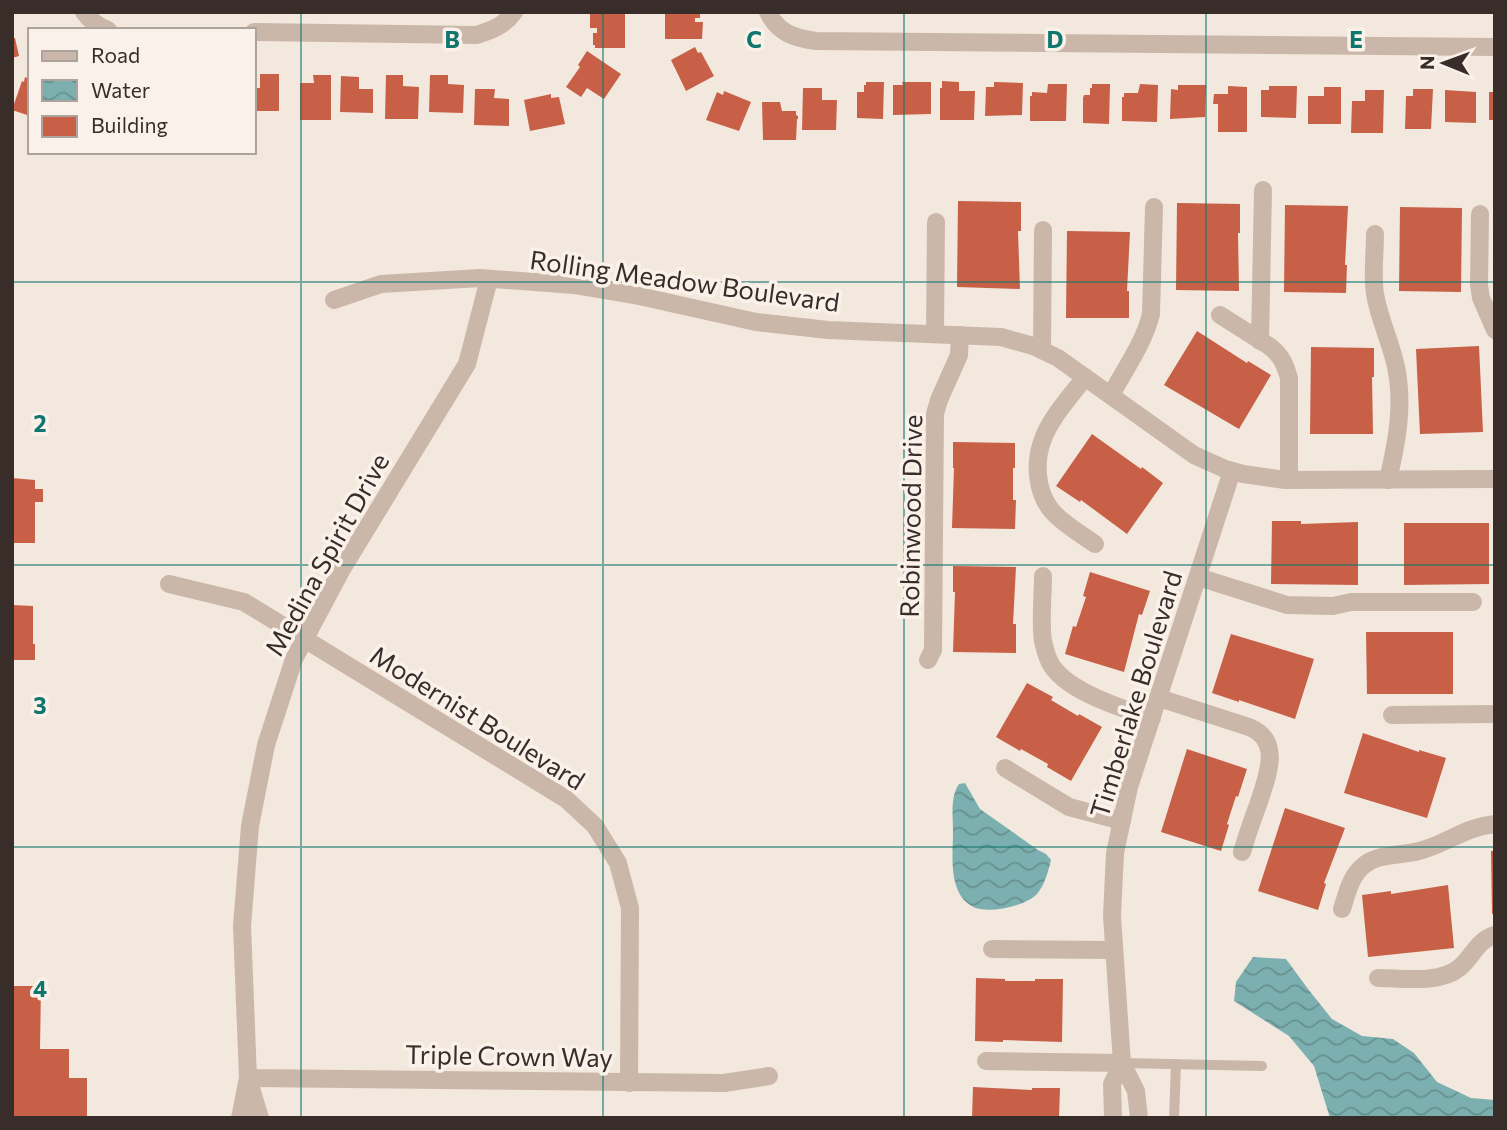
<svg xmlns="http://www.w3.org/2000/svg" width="1507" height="1130" font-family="Commissioner,sans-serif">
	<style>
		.water { fill: url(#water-waves) }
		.building { fill: #c76047 }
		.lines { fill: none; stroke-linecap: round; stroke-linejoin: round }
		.lane { stroke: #cbb7a9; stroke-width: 10 }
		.street { stroke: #cbb7a9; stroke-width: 18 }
		.grid { fill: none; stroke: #0f766e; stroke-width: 2; stroke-opacity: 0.55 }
		.labels { text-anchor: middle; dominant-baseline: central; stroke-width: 7; stroke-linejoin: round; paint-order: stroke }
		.street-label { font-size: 26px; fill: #382d29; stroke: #faf2ea }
		.grid-label { font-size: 23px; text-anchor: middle; font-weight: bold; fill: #0f766e; stroke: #faf2ea; stroke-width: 7; stroke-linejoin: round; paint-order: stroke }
	</style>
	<defs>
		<pattern id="water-waves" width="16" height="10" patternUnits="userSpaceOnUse" patternTransform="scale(1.75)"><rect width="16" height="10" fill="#7cb0b0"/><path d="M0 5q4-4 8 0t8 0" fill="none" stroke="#67908f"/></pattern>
	</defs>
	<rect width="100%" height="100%" fill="#f3e8dd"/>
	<g class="water">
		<path d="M 965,783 L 980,809 L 1038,850 L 1046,854 L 1051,860 C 1048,872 1045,884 1037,894 C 1026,906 991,913 976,908 C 972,907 966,902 963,899 C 949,881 953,852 953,831 C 953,816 950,797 959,784 Z"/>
		<polygon points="1253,957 1286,959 1308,989 1332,1019 1362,1036 1393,1039 1414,1053 1437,1082 1471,1098 1495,1100 1495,1118 1330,1118 1314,1066 1289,1036 1234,1001 1236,982"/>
	</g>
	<g class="building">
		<polygon points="590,12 625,12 625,48 595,48 595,45 593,45 593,33 597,33 597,28 590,28"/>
		<polygon points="665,12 700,12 700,18 695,18 695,22 703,22 702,39 665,39"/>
		<polygon points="12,38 15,38 19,56 12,58"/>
		<polygon points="695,47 698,53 701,52 714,76 686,91 671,60"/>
		<polygon points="587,51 621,74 604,99 587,88 581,97 566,87 580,67 578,65"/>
		<polygon points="260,74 279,74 279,111 254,111 254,88 260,88"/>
		<polygon points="313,75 331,75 331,120 300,120 300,83 314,83"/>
		<polygon points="386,75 403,75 403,86 419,87 418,119 385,119"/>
		<polygon points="430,75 448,75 448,84 464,85 463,113 429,112"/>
		<polygon points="341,76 359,77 359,89 373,89 373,113 340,112"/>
		<polygon points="25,77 30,79 30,116 12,110 22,81 24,82"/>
		<polygon points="942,81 959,82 959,91 975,91 974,120 940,120 940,88 942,88"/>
		<polygon points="866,82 884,82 883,119 857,118 857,92 864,92 864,85 866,85"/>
		<polygon points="902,82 931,82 931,114 893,115 893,85 903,85"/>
		<polygon points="994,82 1023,83 1022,115 985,116 986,87 994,87"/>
		<polygon points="1048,84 1067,84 1066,121 1030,121 1030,96 1032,96 1032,92 1047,93"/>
		<polygon points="1092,84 1110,84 1109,124 1083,123 1083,98 1084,95 1090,95 1090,88 1092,88"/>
		<polygon points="1140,84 1158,85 1157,122 1122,121 1122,97 1124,97 1124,93 1138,93"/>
		<polygon points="1178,85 1206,85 1205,117 1170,119 1171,89 1178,90"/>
		<polygon points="1228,86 1247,87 1247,132 1218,132 1218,104 1213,104 1214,94 1228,94"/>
		<polygon points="1269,86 1297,86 1296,118 1261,117 1261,90 1269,90"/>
		<polygon points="1324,87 1341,87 1341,124 1308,124 1308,96 1324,96"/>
		<polygon points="803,88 822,88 822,100 837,100 836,130 802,130"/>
		<polygon points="475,89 495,89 494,98 509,99 509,126 474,125"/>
		<polygon points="1413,89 1433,89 1431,129 1405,129 1406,96 1413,96"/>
		<polygon points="1365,90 1384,90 1383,133 1351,133 1352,101 1365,101"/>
		<polygon points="1445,90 1476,92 1476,123 1445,122"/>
		<polygon points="724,91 751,102 739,131 706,120 717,92 723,95"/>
		<rect x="1489" y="92" width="6" height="28"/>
		<polygon points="551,94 551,98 559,97 565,124 530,131 524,100"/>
		<polygon points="762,102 780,102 782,111 796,111 796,115 798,116 798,119 797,119 796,140 763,140"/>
		<polygon points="958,201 1021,202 1021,231 1018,231 1020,289 957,287"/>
		<polygon points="1177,203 1240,204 1240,233 1238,233 1239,291 1176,290"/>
		<polygon points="1285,205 1348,206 1345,265 1347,265 1346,293 1284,292"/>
		<polygon points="1400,207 1462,208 1461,292 1399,291"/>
		<polygon points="1067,231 1130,232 1127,291 1129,291 1129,318 1066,318"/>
		<polygon points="1197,331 1247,363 1248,361 1271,375 1239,429 1164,385"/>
		<polygon points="1479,346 1483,432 1420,434 1416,349"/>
		<polygon points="1311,347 1374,348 1374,377 1372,377 1373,434 1310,434"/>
		<polygon points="1092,434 1141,469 1142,467 1163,483 1127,534 1081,500 1080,502 1056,486"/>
		<polygon points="953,442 1015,443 1015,468 1013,468 1013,500 1016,500 1015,529 952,528 954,468 953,468"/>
		<polygon points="12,478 35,480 35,489 43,489 43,502 35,502 35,543 12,543"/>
		<polygon points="1272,521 1301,521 1301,524 1358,522 1358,585 1271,584"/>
		<polygon points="1404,523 1489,523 1489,584 1404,585"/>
		<polygon points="953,566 1016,567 1013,624 1016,624 1016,653 953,652 955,592 953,592"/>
		<polygon points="1090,572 1150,591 1142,615 1139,614 1124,672 1065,654 1073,626 1076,627 1086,597 1083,596"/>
		<polygon points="12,605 33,606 33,644 35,644 35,660 12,660"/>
		<polygon points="1366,632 1453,632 1453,694 1367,694"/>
		<polygon points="1231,634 1314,659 1295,719 1239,700 1239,702 1212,693"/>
		<polygon points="1027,683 1053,697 1051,700 1078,716 1079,714 1102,727 1071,781 1047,767 1048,764 1021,749 1020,751 996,737"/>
		<polygon points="1363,733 1419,752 1419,750 1446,758 1427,818 1344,793"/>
		<polygon points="1187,749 1247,769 1238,797 1236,796 1227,824 1229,825 1221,851 1161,832"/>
		<polygon points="1285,808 1345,828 1324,883 1326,884 1318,910 1258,891"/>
		<polygon points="1491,851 1495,851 1495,914 1492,914"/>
		<polygon points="1448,885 1454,948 1368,957 1362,895 1391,891 1391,894"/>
		<polygon points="976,978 1005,979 1005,981 1035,981 1035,979 1063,979 1062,1042 1003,1040 1003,1042 975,1041"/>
		<polygon points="12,986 41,986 40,1049 69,1049 69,1078 87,1078 87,1118 12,1117"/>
		<polygon points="973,1087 1032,1090 1032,1088 1060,1088 1059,1118 972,1118"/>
	</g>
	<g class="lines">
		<g class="lane">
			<polyline points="1122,1063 1262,1066"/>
			<polyline points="1174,1118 1176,1064"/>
		</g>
		<g class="street">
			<path d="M 84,12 C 90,21 98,26 108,30"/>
			<path d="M 768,12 C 778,33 794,38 816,41 L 1495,47"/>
			<path d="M 254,32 L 477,35 C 492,30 504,26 514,12"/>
			<polyline points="1480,214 1479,285 1481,298 1495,330"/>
			<path d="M 1375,234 C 1375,254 1372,275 1375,294 C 1379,319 1391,342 1396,367 C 1404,405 1397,442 1388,480"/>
			<polyline points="489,279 467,364 342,569 294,659 266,745 250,826 242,926 248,1078 724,1083 769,1076"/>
			<polyline points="334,300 381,284 480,278 574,285 639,296 756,322 828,330 1001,337 1033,346 1058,358 1194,455 1225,469 1243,474 1285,480 1495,479"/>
			<path d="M 1220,315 L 1269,346 C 1281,355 1285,364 1289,378 L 1289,480"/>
			<polyline points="935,334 936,222"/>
			<polyline points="1260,341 1263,190"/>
			<polyline points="1042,350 1043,230"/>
			<path d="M 1085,377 C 1071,396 1051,417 1043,439 C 1034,462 1036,492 1052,511 C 1063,524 1081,534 1095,544"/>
			<path d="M 1111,395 C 1125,369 1144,343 1151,314 L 1154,207"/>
			<path d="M 1043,576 C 1043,595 1040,623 1043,641 C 1045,650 1047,659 1052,666 C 1069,692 1123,709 1152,718"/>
			<polyline points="1198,577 1287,605 1333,606 1351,602 1473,602"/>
			<polyline points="169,584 244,602 566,799 595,826 618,863 630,908 629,1083"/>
			<polyline points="928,660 933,650 935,414 939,400 959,355 960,335"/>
			<path d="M 1159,698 L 1249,727 C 1284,741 1266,779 1258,805 C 1252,820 1247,836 1242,852"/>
			<polyline points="1392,715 1495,714"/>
			<polyline points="1005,768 1069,807 1122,821"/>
			<path d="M 1342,909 C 1347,894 1350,877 1363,866 C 1378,853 1400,856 1419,851 C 1447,844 1464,827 1495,824"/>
			<polyline points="992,949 1114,950"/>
			<path d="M 1378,978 C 1402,978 1440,984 1459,968 C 1472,958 1477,940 1495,935"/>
			<polyline points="986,1061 1122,1063"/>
			<polyline points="240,1118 248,1078 260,1118"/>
			<polyline points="1113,1118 1112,1084 1122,1063"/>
			<polyline points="1139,1118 1136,1091 1122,1063 1112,916 1115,853 1129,787 1232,471"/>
		</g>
	</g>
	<path class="grid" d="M 301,12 L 301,1118M 603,12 L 603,1118M 904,12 L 904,1118M 1206,12 L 1206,1118M 12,282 L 1495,282M 12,565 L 1495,565M 12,847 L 1495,847"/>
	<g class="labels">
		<g class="street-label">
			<text transform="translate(685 280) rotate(8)">Rolling Meadow Boulevard</text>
			<text transform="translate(910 516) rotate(-89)">Robinwood Drive</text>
			<text transform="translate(326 554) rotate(-61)">Medina Spirit Drive</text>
			<text transform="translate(1135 694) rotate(-73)">Timberlake Boulevard</text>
			<text transform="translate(478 717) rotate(32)">Modernist Boulevard</text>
			<text transform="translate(509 1055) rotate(1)">Triple Crown Way</text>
		</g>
	</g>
	<g class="grid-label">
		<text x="452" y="48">B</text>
		<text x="754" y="48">C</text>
		<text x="1055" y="48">D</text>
		<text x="1356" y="48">E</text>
		<text x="40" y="432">2</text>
		<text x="40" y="714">3</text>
		<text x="40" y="997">4</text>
	</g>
	<rect width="1507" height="1130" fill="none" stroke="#382d29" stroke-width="28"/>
	<rect x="28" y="28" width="228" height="126" fill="#faf2ea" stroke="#aca39d" stroke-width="2"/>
	<rect x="42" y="51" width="35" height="10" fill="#cbb7a9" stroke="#aca39d" stroke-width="2"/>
	<text x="91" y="63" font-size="21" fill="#382d29">Road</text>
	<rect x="42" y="80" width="35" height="21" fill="url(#water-waves)" stroke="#aca39d" stroke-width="2"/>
	<text x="91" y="98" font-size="21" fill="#382d29">Water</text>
	<rect x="42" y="116" width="35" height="21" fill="#c76047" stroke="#aca39d" stroke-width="2"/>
	<text x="91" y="133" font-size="21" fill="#382d29">Building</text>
	<g transform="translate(1444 63) rotate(271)" stroke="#faf2ea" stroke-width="5" paint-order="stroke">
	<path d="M0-5L12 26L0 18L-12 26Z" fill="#382d29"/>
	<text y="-10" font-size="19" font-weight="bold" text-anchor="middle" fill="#382d29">N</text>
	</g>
</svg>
